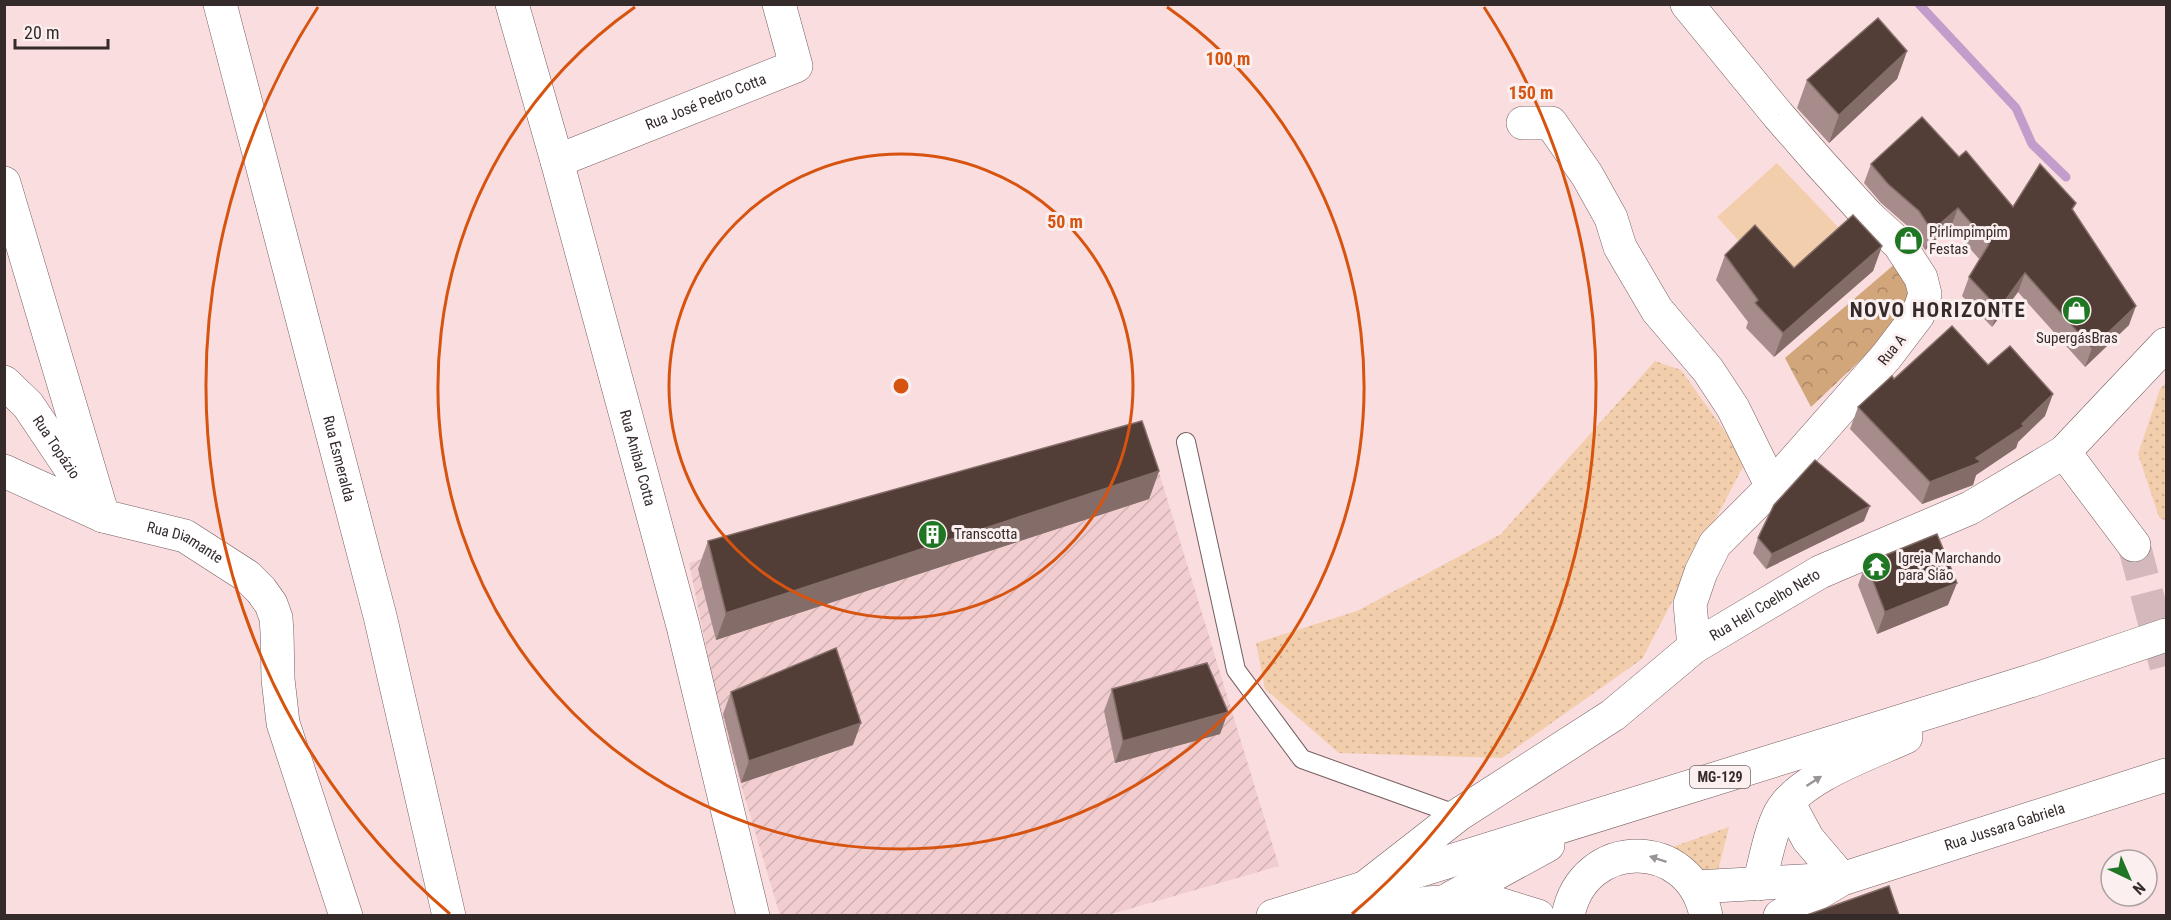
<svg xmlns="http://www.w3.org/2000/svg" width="2171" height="920" font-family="'Roboto Condensed',sans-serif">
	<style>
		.industrial { fill: url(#industrial-furrows) }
		.grass { fill: url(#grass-dots) }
		.forest { fill: url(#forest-crowns) }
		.garden { fill: #f2ceac }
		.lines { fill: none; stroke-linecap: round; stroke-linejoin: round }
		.stream { stroke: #c29cca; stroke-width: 9 }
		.minor-tunnel { stroke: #d3b9bb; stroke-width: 33; stroke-dasharray: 33 16; stroke-linecap: butt }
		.service-casing { stroke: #765e60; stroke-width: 20 }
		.minor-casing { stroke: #765e60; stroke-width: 34 }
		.primary-casing { stroke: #765e60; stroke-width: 34 }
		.service { stroke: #fff; stroke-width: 18 }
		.minor { stroke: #fff; stroke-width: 33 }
		.primary { stroke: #fff; stroke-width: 33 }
		.wall { fill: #a68d8b }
		.shaded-wall { fill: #846d69 }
		.building { fill: #523d37; stroke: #846d69; stroke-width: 1.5 }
		.oneway { fill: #9a9595 }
		.ring { fill: none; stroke: #d6540f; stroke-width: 3 }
		.labels { text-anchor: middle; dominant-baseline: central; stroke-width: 6; stroke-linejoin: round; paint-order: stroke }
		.shield { fill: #fbeff0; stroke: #706666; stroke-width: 1.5 }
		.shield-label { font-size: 14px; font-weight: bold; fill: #352b2b }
		.street-label { font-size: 15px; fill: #352b2b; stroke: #fbeff0 }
		.poi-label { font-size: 15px; fill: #352b2b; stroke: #fbeff0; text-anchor: start }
		.district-label { font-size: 21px; font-weight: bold; letter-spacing: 1.5px; fill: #352b2b; stroke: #fbeff0 }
		.centre { fill: #d6540f; stroke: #fbeff0; stroke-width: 3 }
		.ring-label { font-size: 18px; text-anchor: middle; font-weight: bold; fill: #d6540f; stroke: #fbeff0; stroke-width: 6; stroke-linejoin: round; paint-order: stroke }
	</style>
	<defs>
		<pattern id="industrial-furrows" width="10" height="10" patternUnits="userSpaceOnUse" patternTransform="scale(1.5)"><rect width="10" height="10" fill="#f1cdd0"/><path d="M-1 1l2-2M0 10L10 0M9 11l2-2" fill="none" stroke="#cfb0b3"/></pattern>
		<pattern id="grass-dots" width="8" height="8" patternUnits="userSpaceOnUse" patternTransform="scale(1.5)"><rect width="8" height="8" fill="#f2ceac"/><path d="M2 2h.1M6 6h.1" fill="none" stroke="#d0b194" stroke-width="1.8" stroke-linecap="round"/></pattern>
		<pattern id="forest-crowns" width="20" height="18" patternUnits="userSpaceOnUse" patternTransform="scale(1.5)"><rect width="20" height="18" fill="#d2a67b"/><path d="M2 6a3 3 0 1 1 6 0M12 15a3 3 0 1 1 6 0" fill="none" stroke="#ab8765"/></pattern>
	</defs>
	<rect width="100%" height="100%" fill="#fadddf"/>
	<polygon class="industrial" points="1144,423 1279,866 1108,915 780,915 720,715 689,563"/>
	<g class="grass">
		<polygon points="1655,361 1681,370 1746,461 1642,659 1502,758 1339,753 1265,689 1256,643 1357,611 1501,534"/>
		<polygon points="2166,383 2166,521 2159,517 2138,454 2160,389"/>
		<polygon points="1729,827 1713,890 1664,850"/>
	</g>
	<polygon class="forest" points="1896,263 1912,290 1905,318 1811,407 1785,358"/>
	<polygon class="garden" points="1777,163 1840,229 1778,284 1717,217"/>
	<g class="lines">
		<polyline class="stream" points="1919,4 2016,108 2032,144 2066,177"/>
		<polyline class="minor-tunnel" points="2134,545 2166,666"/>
		<defs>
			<polyline id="service" points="1186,442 1236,670 1302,759 1458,815"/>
			<g id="minor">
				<path id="s1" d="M 220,4 L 380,616 L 449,916"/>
				<path id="s2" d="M 512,4 L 557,161 L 683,626 L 753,916"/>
				<polyline points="1687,4 1778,115 1819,162 1868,216 1899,244 1921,278 1925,294 1918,315 1886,357 1766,493 1715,544 1701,572 1690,604 1694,647"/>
				<polyline points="1523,123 1551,123 1587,175 1611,218 1620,247 1657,310 1708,370 1733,408 1772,487"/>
				<path id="s3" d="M 557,161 L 796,66 L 779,4"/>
				<path id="s4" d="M 4,183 L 103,516 L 185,536 L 247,576 L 261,590 L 271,604 L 276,618 L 277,632 L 278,679 L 283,723 L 346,916"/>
				<path id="s5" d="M 4,382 L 28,405 L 85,490"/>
				<polyline points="2064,452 2134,545"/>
				<polyline points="4,471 103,516"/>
				<polyline points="1788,802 1808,839 1842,879"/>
				<path id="s6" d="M 1367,886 L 1458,815 L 1613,715 L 1694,647 L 1820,572 L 1970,508 L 2064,452 L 2166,344"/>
				<polyline points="1696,887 1838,879"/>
				<path d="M 1568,916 C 1583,836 1691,836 1706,916"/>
				<path id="s7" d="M 1780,916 L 1842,879 L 2166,775"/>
			</g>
			<g id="primary">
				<path d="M 1759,884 C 1765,862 1770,832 1780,813 C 1800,777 1869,754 1906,737"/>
				<polyline points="1451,898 1548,845"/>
				<polyline points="1273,916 2030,681 2166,635"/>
				<polyline points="1352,916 1427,903 1483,899 1538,916"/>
			</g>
		</defs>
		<use href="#service" class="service-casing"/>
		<use href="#minor" class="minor-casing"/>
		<use href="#primary" class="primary-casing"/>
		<use href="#service" class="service"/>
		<use href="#minor" class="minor"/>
		<use href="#primary" class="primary"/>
	</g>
	<g class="wall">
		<polygon points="1907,51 1897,79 1829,143 1797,108 1807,80"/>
		<polygon points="1959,157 2013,207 2074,211 2129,325 2085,367 2018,292 1992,327 1962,296 1969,277 1980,260 1951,227 1925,250 1912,230 1881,203 1864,183 1871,164"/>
		<polygon points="1882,246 1873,271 1774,357 1746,328 1748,322 1716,280 1725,255 1794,268"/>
		<polygon points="1988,365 2045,416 2018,442 2016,448 1976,475 1973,485 1922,504 1850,429 1858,407 1894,379"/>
		<polygon points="1159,471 1149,499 716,640 698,569 708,541"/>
		<polygon points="1864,521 1766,569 1753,553 1758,538"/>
		<polygon points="1866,563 1948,605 1877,634 1858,585"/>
		<polygon points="1112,689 1228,712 1220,734 1115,763 1104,711"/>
		<polygon points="731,692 853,745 741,783 723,714"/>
	</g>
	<g class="shaded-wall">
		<polygon points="1907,51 1897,79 1829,143 1839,115"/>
		<polygon points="1958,208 1951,227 1925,250 1932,231"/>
		<polygon points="1882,246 1873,271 1774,357 1783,333"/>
		<polygon points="2025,273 2018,292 1992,327 1999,309"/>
		<polygon points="2136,306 2129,325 2085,367 2092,348"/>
		<polygon points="2053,394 2045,416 2018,442 2016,448 1976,475 1973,485 1922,504 1930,482 1976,458 2022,424"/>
		<polygon points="1159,471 1149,499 716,640 726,613"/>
		<polygon points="1870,506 1864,521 1766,569 1772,554"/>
		<polygon points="1957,583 1948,605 1877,634 1885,612"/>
		<polygon points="1228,712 1220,734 1115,763 1123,741"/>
		<polygon points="861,723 853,745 741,783 749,761"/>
	</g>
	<g class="building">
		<polygon points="1878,18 1907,51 1839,115 1807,80"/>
		<polygon points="1922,117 1959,157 1966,151 2013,207 2040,164 2076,203 2072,209 2136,306 2092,348 2025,273 1999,309 1969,277 1989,244 1958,208 1932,231 1919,211 1888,184 1871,164"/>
		<polygon points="1853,215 1882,246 1783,333 1755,303 1758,300 1725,255 1755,225 1794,268"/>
		<polygon points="1952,326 1988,365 2010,346 2053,394 2022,424 2024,426 1976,458 1981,462 1930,482 1858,407 1892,376 1894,379"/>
		<polygon points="1142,421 1159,471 726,613 708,541"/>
		<polygon points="1815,460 1870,506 1772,554 1758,538 1774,505"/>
		<polygon points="1937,534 1957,583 1885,612 1866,563"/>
		<polygon points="836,648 861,723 749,761 731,692"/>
		<polygon points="1207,663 1228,712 1123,741 1112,689"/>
		<polygon points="1889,886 1899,915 1807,915"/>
	</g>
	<defs><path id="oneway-solid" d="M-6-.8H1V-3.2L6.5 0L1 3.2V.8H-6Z" transform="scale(1.5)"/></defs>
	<g class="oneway">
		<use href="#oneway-solid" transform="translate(1814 781) rotate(-33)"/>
		<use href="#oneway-solid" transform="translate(1658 859) rotate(-162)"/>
	</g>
	<g class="ring">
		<circle cx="901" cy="386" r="232"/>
		<path d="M1167 7A463 463 0 1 1 635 7"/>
		<path d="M450 914A695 695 0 0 1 318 7M1484 7A695 695 0 0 1 1352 914"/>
	</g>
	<defs>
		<symbol id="shop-disc" viewBox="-11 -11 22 22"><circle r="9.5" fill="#1f7623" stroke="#fbeff0"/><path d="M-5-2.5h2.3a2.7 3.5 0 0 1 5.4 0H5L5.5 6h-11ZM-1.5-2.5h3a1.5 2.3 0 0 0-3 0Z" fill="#fff"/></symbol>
		<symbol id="building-disc" viewBox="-11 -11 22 22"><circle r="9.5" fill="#1f7623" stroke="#fbeff0"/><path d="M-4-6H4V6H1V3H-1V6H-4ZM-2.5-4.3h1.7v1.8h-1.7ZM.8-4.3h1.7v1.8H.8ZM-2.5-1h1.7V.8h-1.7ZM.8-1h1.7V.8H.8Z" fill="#fff"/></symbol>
		<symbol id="temple-disc" viewBox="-11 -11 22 22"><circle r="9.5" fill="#1f7623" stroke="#fbeff0"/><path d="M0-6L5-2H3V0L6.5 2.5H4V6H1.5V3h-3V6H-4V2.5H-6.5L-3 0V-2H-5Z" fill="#fff"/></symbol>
	</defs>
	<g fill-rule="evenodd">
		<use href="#shop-disc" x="1892" y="224" width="33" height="33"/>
		<use href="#shop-disc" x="2060" y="294" width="33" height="33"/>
		<use href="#building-disc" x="916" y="518" width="33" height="33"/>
		<use href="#temple-disc" x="1860" y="550" width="33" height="33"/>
	</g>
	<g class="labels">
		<rect class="shield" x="1690" y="766" width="60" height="22" rx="4.5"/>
		<g class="shield-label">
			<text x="1720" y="777">MG-129</text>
		</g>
		<g class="street-label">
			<text stroke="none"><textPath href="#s3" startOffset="160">Rua José Pedro Cotta</textPath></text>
			<text transform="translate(1892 350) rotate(-51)">Rua A</text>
			<text stroke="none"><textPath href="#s5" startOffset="84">Rua Topázio</textPath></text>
			<text stroke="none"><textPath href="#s1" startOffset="470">Rua Esmeralda</textPath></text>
			<text stroke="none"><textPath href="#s2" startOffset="471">Rua Anibal Cotta</textPath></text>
			<text stroke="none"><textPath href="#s4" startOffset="434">Rua Diamante</textPath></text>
			<text stroke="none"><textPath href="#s6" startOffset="488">Rua Heli Coelho Neto</textPath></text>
			<text stroke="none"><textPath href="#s7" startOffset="243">Rua Jussara Gabriela</textPath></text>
		</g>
		<g class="poi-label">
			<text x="1929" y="232">Pirlimpimpim<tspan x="1929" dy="17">Festas</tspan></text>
			<text x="2077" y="338" text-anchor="middle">SupergásBras</text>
			<text x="954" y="534">Transcotta</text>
			<text x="1898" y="558">Igreja Marchando<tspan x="1898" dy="17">para Sião</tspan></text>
		</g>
		<g class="district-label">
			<text x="1938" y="310">NOVO HORIZONTE</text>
		</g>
	</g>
	<circle cx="901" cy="386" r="9" class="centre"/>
	<g class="ring-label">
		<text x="1228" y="65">100 m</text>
		<text x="1531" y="99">150 m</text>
		<text x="1065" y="228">50 m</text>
	</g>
	<rect width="2171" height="920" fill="none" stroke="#352b2b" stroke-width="12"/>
	<g transform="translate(2129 878) rotate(136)"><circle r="28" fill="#fbeff0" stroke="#aca1a1" stroke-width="1.5"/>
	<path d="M0-4.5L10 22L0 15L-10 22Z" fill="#1f7623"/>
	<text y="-9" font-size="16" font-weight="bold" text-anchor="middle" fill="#352b2b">N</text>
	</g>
	<path d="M15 39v9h93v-9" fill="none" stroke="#352b2b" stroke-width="3"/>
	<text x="24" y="39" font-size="18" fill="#352b2b" stroke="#fbeff0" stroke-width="4.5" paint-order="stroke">20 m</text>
</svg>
